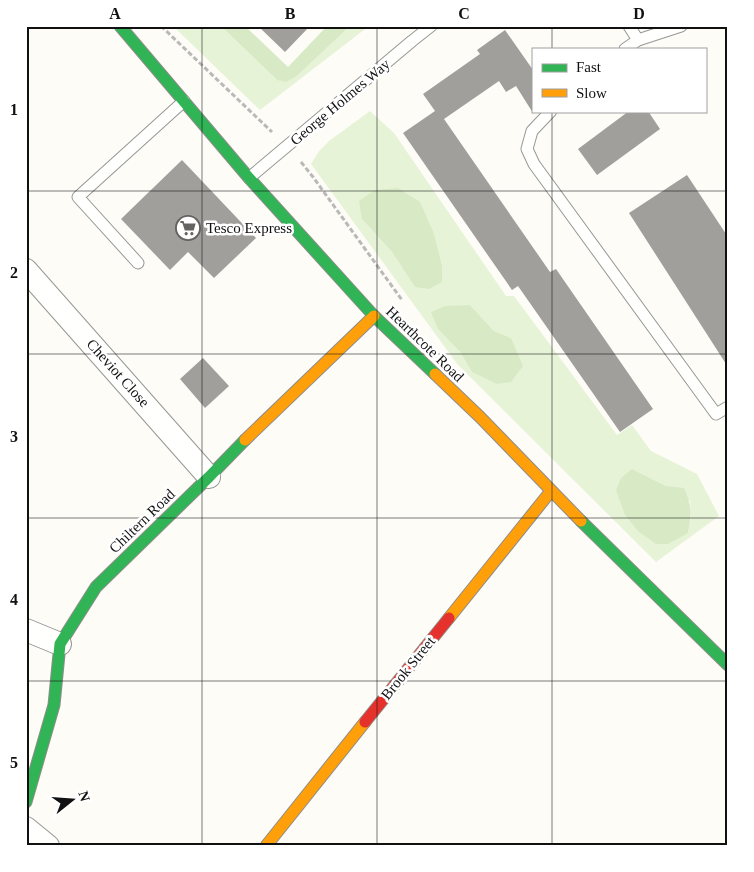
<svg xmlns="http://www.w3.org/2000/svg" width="754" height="872" font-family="Georgia,serif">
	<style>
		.green { fill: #e7f3d7; fill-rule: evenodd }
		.forest { fill: #d8eac5 }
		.building { fill: #a19f9c }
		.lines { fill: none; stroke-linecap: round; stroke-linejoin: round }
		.lane-casing { stroke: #979795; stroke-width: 13 }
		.street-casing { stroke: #979795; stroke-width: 24 }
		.fast-casing { stroke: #8e8d8b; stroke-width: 13 }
		.slow-casing { stroke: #8e8d8b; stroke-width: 13 }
		.jam-casing { stroke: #8e8d8b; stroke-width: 13 }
		.path { stroke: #b9b9b8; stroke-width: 3; stroke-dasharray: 5 2.5; stroke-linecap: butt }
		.lane { stroke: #fffffe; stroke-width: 11 }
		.street { stroke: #fffffe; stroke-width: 22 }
		.fast { stroke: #30b455; stroke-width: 11 }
		.slow { stroke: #ff9f0a; stroke-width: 11 }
		.jam { stroke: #e5322d; stroke-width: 11 }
		.grid { fill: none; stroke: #111; stroke-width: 1; stroke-opacity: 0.55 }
		.labels { text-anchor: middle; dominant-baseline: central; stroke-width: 5; stroke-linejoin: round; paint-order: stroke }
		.street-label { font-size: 15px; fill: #111; stroke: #fff }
		.poi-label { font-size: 15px; fill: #111; stroke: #fff; text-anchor: start }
		.neatline { fill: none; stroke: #111; stroke-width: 2 }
		.grid-label { font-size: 16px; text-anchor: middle; font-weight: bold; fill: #111 }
	</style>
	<rect width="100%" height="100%" fill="#fdfcf7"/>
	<g class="green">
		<polygon points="173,26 221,26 277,80 297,76 350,26 369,26 260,110"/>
		<path d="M 370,111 L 394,133 L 506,296 L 514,296 L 617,435 L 632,425 L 651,451 L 697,474 L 719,516 L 656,562 L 458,365 L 311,164 L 319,151 L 329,141 ZM 362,219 L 442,266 L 415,287 L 392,252 ZM 470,305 L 494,331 L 511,338 L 472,372 L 460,352 L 438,329 ZM 632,469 L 666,486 L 690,501 L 691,518 L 688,533 Z"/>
	</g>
	<g class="forest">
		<polygon points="221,26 245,26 288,67 327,26 350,26 297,76 286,82 277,80"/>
		<polygon points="398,188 420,202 434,234 442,266 442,282 429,289 415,287 392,252 362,219 359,201 375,190"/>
		<polygon points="470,305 494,331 511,338 523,366 511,382 497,384 472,372 460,352 438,329 431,312 445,306"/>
		<path d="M 632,469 L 666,486 L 684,488 C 692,506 692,514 688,533 L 668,544 L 656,544 L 638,531 L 625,515 L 616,490 L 621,478 Z"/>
	</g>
	<g class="building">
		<polygon points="258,26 310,26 285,52"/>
		<polygon points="505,30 533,70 533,113 516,86 506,92 499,81 444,119 550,272 556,269 653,409 620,432 518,286 512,290 403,133 435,111 423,94 480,54 477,50"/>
		<polygon points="629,111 648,111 660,129 597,175 578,149"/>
		<polygon points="182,160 256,238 214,278 188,252 170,270 121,219"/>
		<polygon points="687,175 728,237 728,367 629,213"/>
		<polygon points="203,358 229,386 205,408 180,379"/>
	</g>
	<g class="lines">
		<defs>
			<g id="lane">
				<polyline points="638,40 681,26"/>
				<polyline points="625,49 638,40 629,26"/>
				<polyline points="551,111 532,131 527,149 534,164 716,414 728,407"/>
				<polyline points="249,178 412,41 431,26"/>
				<polyline points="138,263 78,197 184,101"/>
			</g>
			<g id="street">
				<polyline points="26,270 209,477"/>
				<polyline points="26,630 60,644"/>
				<polyline points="26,828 48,846"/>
			</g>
			<g id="fast">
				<polyline points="120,26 249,178 374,316 435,374"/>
				<polyline points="581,521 728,665"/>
				<polyline points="26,802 54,705 60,644 96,587 209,477 245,440"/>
			</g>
			<g id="slow">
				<polyline points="435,374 480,417 581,521"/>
				<polyline points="245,440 374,316"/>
				<polyline points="449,618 551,491"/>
				<polyline points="266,846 365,722"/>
			</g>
			<polyline id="jam" points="365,722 449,618"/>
		</defs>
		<use href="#lane" class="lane-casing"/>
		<use href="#street" class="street-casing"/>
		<use href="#fast" class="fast-casing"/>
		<use href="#slow" class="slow-casing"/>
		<use href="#jam" class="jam-casing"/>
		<g class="path">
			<polyline points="161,26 272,132"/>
			<polyline points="301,162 313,177 402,300"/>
		</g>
		<use href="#lane" class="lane"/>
		<use href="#street" class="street"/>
		<use href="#fast" class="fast"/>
		<use href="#slow" class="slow"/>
		<use href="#jam" class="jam"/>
	</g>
	<path class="grid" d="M 202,26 L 202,846M 377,26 L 377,846M 552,26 L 552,49M 552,111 L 552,846M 26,191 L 728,191M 26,354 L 728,354M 26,518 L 728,518M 26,681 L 728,681"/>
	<defs>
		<symbol id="supermarket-ring" viewBox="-11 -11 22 22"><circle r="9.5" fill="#fff" stroke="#646362" stroke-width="1.5"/><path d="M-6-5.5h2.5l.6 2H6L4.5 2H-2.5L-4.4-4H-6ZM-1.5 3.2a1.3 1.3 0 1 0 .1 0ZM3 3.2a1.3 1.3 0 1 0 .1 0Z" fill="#646362"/></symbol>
	</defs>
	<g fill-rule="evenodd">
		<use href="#supermarket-ring" x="174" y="214" width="28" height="28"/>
	</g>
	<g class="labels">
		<g class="street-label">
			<text transform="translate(340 102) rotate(-40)">George Holmes Way</text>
			<text transform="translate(425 344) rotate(44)">Hearthcote Road</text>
			<text transform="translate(118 373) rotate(48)">Cheviot Close</text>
			<text transform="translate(142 521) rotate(-44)">Chiltern Road</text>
			<text transform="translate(408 668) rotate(-51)">Brook Street</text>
		</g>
		<g class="poi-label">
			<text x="206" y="228">Tesco Express</text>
		</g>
	</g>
	<rect width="754" height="872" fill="none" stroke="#ffffff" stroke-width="55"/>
	<rect x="532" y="48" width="175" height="65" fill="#ffffff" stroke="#a0a0a0"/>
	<rect x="542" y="64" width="25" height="8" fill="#30b455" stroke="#a0a0a0"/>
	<text x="576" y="72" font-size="15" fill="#111111">Fast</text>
	<rect x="542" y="89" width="25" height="8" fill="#ff9f0a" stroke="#a0a0a0"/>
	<text x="576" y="98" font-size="15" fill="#111111">Slow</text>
	<g transform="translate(72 800) rotate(73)" stroke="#ffffff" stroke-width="4" paint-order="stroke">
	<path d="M0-4L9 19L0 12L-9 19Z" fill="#111111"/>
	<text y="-8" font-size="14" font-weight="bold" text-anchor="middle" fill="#111111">N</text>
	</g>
	<rect x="28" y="28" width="698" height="816" class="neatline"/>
	<g class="grid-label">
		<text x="115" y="19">A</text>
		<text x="290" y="19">B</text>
		<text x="464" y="19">C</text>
		<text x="639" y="19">D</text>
		<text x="14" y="115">1</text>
		<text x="14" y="278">2</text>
		<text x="14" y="442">3</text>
		<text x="14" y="605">4</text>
		<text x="14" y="768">5</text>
	</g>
</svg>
